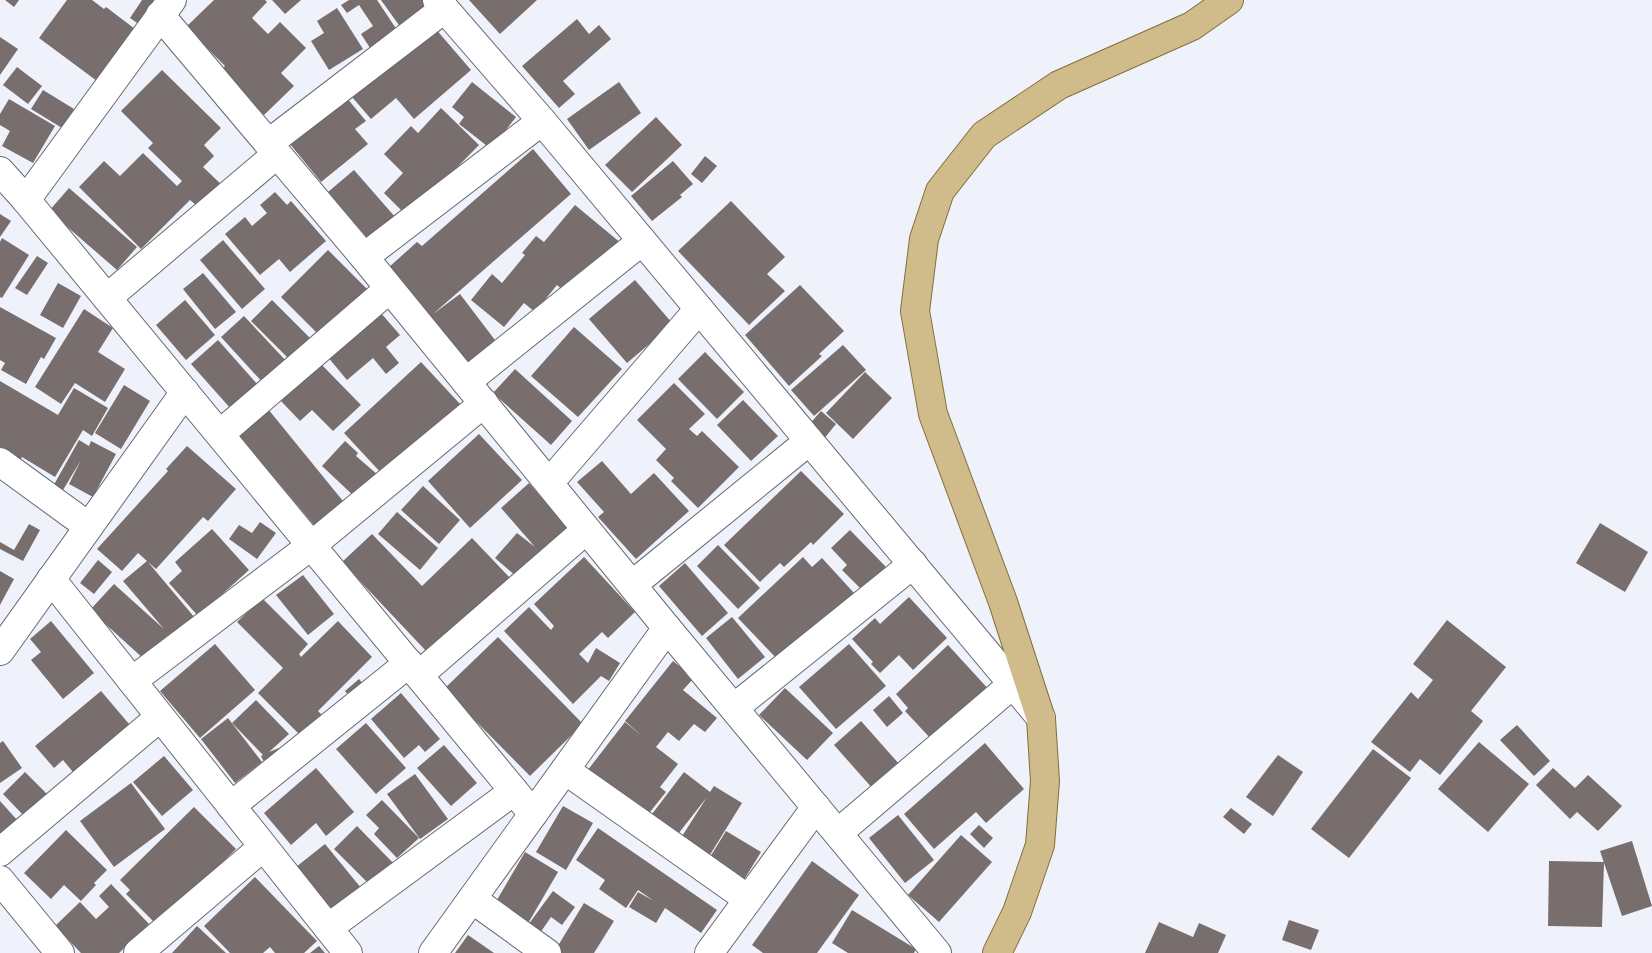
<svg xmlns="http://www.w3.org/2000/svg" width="1652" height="953" font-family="'DejaVu Sans',sans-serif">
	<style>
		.building { fill: #776e6d }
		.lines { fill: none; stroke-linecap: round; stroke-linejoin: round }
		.minor-casing { stroke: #686a71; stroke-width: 30 }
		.major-casing { stroke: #846f3a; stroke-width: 30 }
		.minor { stroke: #fff; stroke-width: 28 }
		.major { stroke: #cfbc8a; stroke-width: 28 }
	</style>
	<rect width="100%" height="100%" fill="#f0f2fb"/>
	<g class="building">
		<polygon points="5,0 19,0 14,7"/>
		<polygon points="67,0 92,0 104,9 106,7 135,29 97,81 39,38"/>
		<polygon points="142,0 162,0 143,27 130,18"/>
		<polygon points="214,0 265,0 267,2 252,18 268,34 280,22 306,48 281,73 294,86 264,115 220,71 225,66 186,27"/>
		<polygon points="272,0 301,0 285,14"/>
		<polygon points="349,0 377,0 399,33 372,51 361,34 373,26 359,5 347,13 341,5"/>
		<polygon points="381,0 427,0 425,18 401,28"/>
		<polygon points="469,0 537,0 500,34"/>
		<polygon points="337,8 363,49 329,70 311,41 324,33 317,21"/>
		<polygon points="577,19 589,34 599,25 611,39 563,81 575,94 559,108 522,66"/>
		<polygon points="434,27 471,70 414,119 396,98 371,119 352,97"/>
		<polygon points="0,37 18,49 0,75"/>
		<polygon points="17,67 42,86 28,104 3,85"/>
		<polygon points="162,70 221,128 204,145 214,156 203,167 225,188 202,210 190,200 141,249 79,187 104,161 120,176 143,153 177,186 182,181 148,148 153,143 121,111"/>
		<polygon points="472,82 516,117 491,149 459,124 464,117 452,107"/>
		<polygon points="619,82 641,113 589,150 567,119"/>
		<polygon points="43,90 74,109 62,128 31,109"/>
		<polygon points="346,97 366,121 355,129 368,144 321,182 290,144"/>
		<polygon points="9,99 55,126 33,163 2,146 10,131 0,125 0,114"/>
		<polygon points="441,108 479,145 408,217 384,193 403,173 384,154 411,126 418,133"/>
		<polygon points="656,117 682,145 632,192 605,165"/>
		<polygon points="533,149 571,194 433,314 460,294 498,344 467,368 388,268 417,242 422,246"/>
		<polygon points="705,156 717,166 702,183 691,174"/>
		<polygon points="673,161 693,184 680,195 682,197 652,221 631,196"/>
		<polygon points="354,170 396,218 370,241 328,192"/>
		<polygon points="69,188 137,247 117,270 49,211"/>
		<polygon points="275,192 287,205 291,201 326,241 290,272 279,259 260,275 225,234 245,217 252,226 267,213 260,205"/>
		<polygon points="731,201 785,257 767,274 785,291 749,325 678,251"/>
		<polygon points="575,205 622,244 567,294 557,285 535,312 524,303 504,327 471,300 492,274 502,283 525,255 522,253 536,236 544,242"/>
		<polygon points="0,214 11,221 0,237"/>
		<polygon points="2,238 29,255 2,298 0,297 0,242"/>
		<polygon points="223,240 265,289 242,309 200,260"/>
		<polygon points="328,250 371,293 324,340 281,297"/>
		<polygon points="37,256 48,263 27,295 15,288"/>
		<polygon points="203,273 236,312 215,329 183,289"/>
		<polygon points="635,280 673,324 627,363 589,319"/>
		<polygon points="58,283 81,296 63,328 40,315"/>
		<polygon points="800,285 844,331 819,354 822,356 789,386 745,335"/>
		<polygon points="185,300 215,335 186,360 156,325"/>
		<polygon points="272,300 311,339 290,360 251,321"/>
		<polygon points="0,307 56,338 44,359 41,357 26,384 1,370 5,363 0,360"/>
		<polygon points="84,309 113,328 98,352 125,369 105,402 75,383 61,404 35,387"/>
		<polygon points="380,312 400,335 386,347 399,363 386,374 373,358 347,380 327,356"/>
		<polygon points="244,316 288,363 265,385 221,337"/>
		<polygon points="574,327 622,369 578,417 531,376"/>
		<polygon points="218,340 258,385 231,409 191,364"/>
		<polygon points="843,345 866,370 814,416 791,390"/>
		<polygon points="705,352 744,392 717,419 678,379"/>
		<polygon points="421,362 460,404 383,475 344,433"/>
		<polygon points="320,363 361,405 333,431 312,410 300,421 281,401"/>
		<polygon points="515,369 572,421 551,445 493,393"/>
		<polygon points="865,372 892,398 853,439 826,413"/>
		<polygon points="0,381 58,415 74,388 108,408 92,436 83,430 55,477 22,457 20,461 0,449"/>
		<polygon points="674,383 705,414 689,429 697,436 702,431 739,467 698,508 671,481 674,478 656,460 666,449 637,420"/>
		<polygon points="124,385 150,401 121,449 95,433"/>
		<polygon points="743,400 778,436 751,461 717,425"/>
		<polygon points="268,409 347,506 318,530 238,434"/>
		<polygon points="821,411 836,424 823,440 807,427"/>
		<polygon points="479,434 522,480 470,528 428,481"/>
		<polygon points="79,440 89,446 91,441 116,454 93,497 69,484 81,460 60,495 51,490"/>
		<polygon points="345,441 358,453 356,456 378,475 356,498 322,466"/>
		<polygon points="187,446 236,489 208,521 203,517 156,569 148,562 195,618 171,638 168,635 145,660 90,610 114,584 164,629 123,581 147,561 138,553 122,571 97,549 168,471 166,469"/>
		<polygon points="602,461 631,494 654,473 689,511 636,559 598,517 604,512 577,482"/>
		<polygon points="801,471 844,514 813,545 811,542 784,567 780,563 760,582 724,545"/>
		<polygon points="529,483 569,530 518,578 495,558 517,533 535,547 501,508"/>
		<polygon points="423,486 460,520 439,544 401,510"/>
		<polygon points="397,512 438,548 420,570 378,534"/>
		<polygon points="260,522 276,533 257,559 229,539 239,525 252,533"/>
		<polygon points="1600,523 1648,552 1625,592 1576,563"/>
		<polygon points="29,524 40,530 23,561 0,549 0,542 14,550"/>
		<polygon points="212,529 249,570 198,616 169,583 182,571 175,562"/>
		<polygon points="850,530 886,567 862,590 842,570 847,565 831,548"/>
		<polygon points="372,534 422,586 472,538 511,579 459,629 455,625 427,652 342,562"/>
		<polygon points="718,545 760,588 738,609 697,566"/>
		<polygon points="584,557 635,612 608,638 602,632 579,654 588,663 596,648 620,663 609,681 601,676 573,704 504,631 529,607 551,630 554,626 534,604"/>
		<polygon points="803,557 812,567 822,558 854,593 779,661 738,618"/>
		<polygon points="98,560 112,572 94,594 80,583"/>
		<polygon points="685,563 728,613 702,636 659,586"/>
		<polygon points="0,571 14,579 0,605"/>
		<polygon points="303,575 334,614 308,635 276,595"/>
		<polygon points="909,597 947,638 913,670 899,655 880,673 871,664 873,662 852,639 875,618 880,624"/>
		<polygon points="262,598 308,644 299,654 301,657 338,621 372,657 318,711 324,717 303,738 258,693 283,668 237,622"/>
		<polygon points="732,617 765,657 738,679 706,638"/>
		<polygon points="1447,620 1506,667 1471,711 1483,721 1440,775 1420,759 1410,772 1371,742 1411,692 1418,699 1433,680 1413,664"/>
		<polygon points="51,621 94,673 63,699 31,660 41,652 30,639"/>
		<polygon points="498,637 583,724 530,776 444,689"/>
		<polygon points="215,644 255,690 200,738 160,691"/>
		<polygon points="849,644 886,686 836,729 799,687"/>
		<polygon points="948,645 992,693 932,740 905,711 908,708 896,694"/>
		<polygon points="673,661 694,678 683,690 717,718 705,732 694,724 679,741 668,732 656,747 678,764 660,787 666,792 646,817 587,771 625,722 642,736 625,721"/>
		<polygon points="359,679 370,692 356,705 345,691"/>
		<polygon points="785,688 833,733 807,760 759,715"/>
		<polygon points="101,691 135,731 78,778 63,760 54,768 35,746"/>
		<polygon points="401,693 440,739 425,752 419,745 404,758 371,719"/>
		<polygon points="889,696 903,713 887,727 873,710"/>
		<polygon points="256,700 289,734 269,752 279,748 285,759 267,768 261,756 263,755 232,723"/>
		<polygon points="228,718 262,762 235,783 201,739"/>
		<polygon points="861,721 900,765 873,789 834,745"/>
		<polygon points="366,723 406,768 376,794 336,749"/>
		<polygon points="1517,725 1550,761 1534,776 1500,740"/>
		<polygon points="3,741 22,768 0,783 0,743"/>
		<polygon points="1479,742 1529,784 1488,832 1438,789"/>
		<polygon points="985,743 1024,789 986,823 976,812 934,849 904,814"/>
		<polygon points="444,745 477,783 451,806 417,768"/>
		<polygon points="1373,749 1411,778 1349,858 1311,829"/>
		<polygon points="1278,755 1303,772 1273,816 1246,797"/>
		<polygon points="164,756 193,790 162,816 133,782"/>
		<polygon points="316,768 354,812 326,836 316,823 291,845 264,813"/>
		<polygon points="1553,768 1575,788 1588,775 1622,806 1598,831 1577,812 1570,819 1536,785"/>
		<polygon points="25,772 48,795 25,817 3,794"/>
		<polygon points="684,772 710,792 714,786 742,803 708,858 679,841 707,797 675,838 649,818"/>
		<polygon points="415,774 448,819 420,839 387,794"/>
		<polygon points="131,783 165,829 114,867 80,821"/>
		<polygon points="382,800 419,838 397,858 374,834 379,828 366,815"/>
		<polygon points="0,801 18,821 0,836"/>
		<polygon points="563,806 593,823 566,870 536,852"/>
		<polygon points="194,807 236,849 158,926 126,894 130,890 120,880"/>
		<polygon points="1231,808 1252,824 1244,834 1223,817"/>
		<polygon points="898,815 934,860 905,883 869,838"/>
		<polygon points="979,825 993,838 984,848 970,834"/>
		<polygon points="357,826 398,868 375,890 334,849"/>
		<polygon points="598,828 717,910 701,933 665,908 656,923 629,907 638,892 654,901 638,890 626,908 599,889 605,880 576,860"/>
		<polygon points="66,830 107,870 94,883 96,885 81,901 64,885 51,899 24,873"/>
		<polygon points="726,831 761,852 742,883 707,862"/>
		<polygon points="961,835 992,862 939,922 908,895"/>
		<polygon points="1632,841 1652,906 1622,916 1600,851"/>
		<polygon points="325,844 366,894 337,917 296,867"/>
		<polygon points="525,852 558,872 527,925 494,905"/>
		<polygon points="812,861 859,895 817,953 763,953 752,945"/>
		<polygon points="1549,861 1604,862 1602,927 1548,926"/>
		<polygon points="255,877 317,941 304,953 275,953 270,947 263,953 230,953 204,926"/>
		<polygon points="111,884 149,924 119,953 81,953 55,926 80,902 96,919 109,907 99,896"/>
		<polygon points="553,891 575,907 562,925 551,917 540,933 528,925"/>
		<polygon points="584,903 614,921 594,953 562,953 556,949"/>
		<polygon points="852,910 916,949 914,953 848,953 832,943"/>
		<polygon points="1289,920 1319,930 1311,950 1282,940"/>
		<polygon points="1159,922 1193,937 1199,923 1226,935 1218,953 1145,953"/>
		<polygon points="197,926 226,953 172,953"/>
		<polygon points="468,935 494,953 455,953"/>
		<polygon points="319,946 325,953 310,953"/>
	</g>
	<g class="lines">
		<defs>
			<g id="minor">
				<polyline points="437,0 542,121 1041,718"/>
				<polyline points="160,15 364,257 667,628 937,953"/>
				<polyline points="269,143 444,9"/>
				<polyline points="0,171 26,200 533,814"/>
				<polyline points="26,200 172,0"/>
				<polyline points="364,257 542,121"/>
				<polyline points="107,298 277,154"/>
				<polyline points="466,382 642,241"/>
				<polyline points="220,434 389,289"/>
				<polyline points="0,462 88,526"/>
				<polyline points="549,483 699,309"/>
				<polyline points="51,579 348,953"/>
				<polyline points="632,585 809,441"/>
				<polyline points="0,651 185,392"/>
				<polyline points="419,675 586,530"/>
				<polyline points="132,681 312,545 484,403"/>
				<polyline points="734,708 913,564"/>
				<polyline points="565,770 748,899"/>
				<polyline points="231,806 409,663"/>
				<polyline points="838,833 1013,684"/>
				<polyline points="0,852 160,717"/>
				<polyline points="0,880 60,953"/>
				<polyline points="472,899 547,953"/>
				<polyline points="328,928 514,791"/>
				<polyline points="138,953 263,847"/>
				<polyline points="433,953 667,628"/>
				<polyline points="709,953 816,807"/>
			</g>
			<polyline id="major" points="997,953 1017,912 1040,845 1045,781 1041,719 1003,602 933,414 915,311 924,239 940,191 984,135 1059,85 1192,26 1229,0"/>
		</defs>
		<use href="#minor" class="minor-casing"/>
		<use href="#major" class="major-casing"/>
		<use href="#minor" class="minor"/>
		<use href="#major" class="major"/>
	</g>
</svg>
